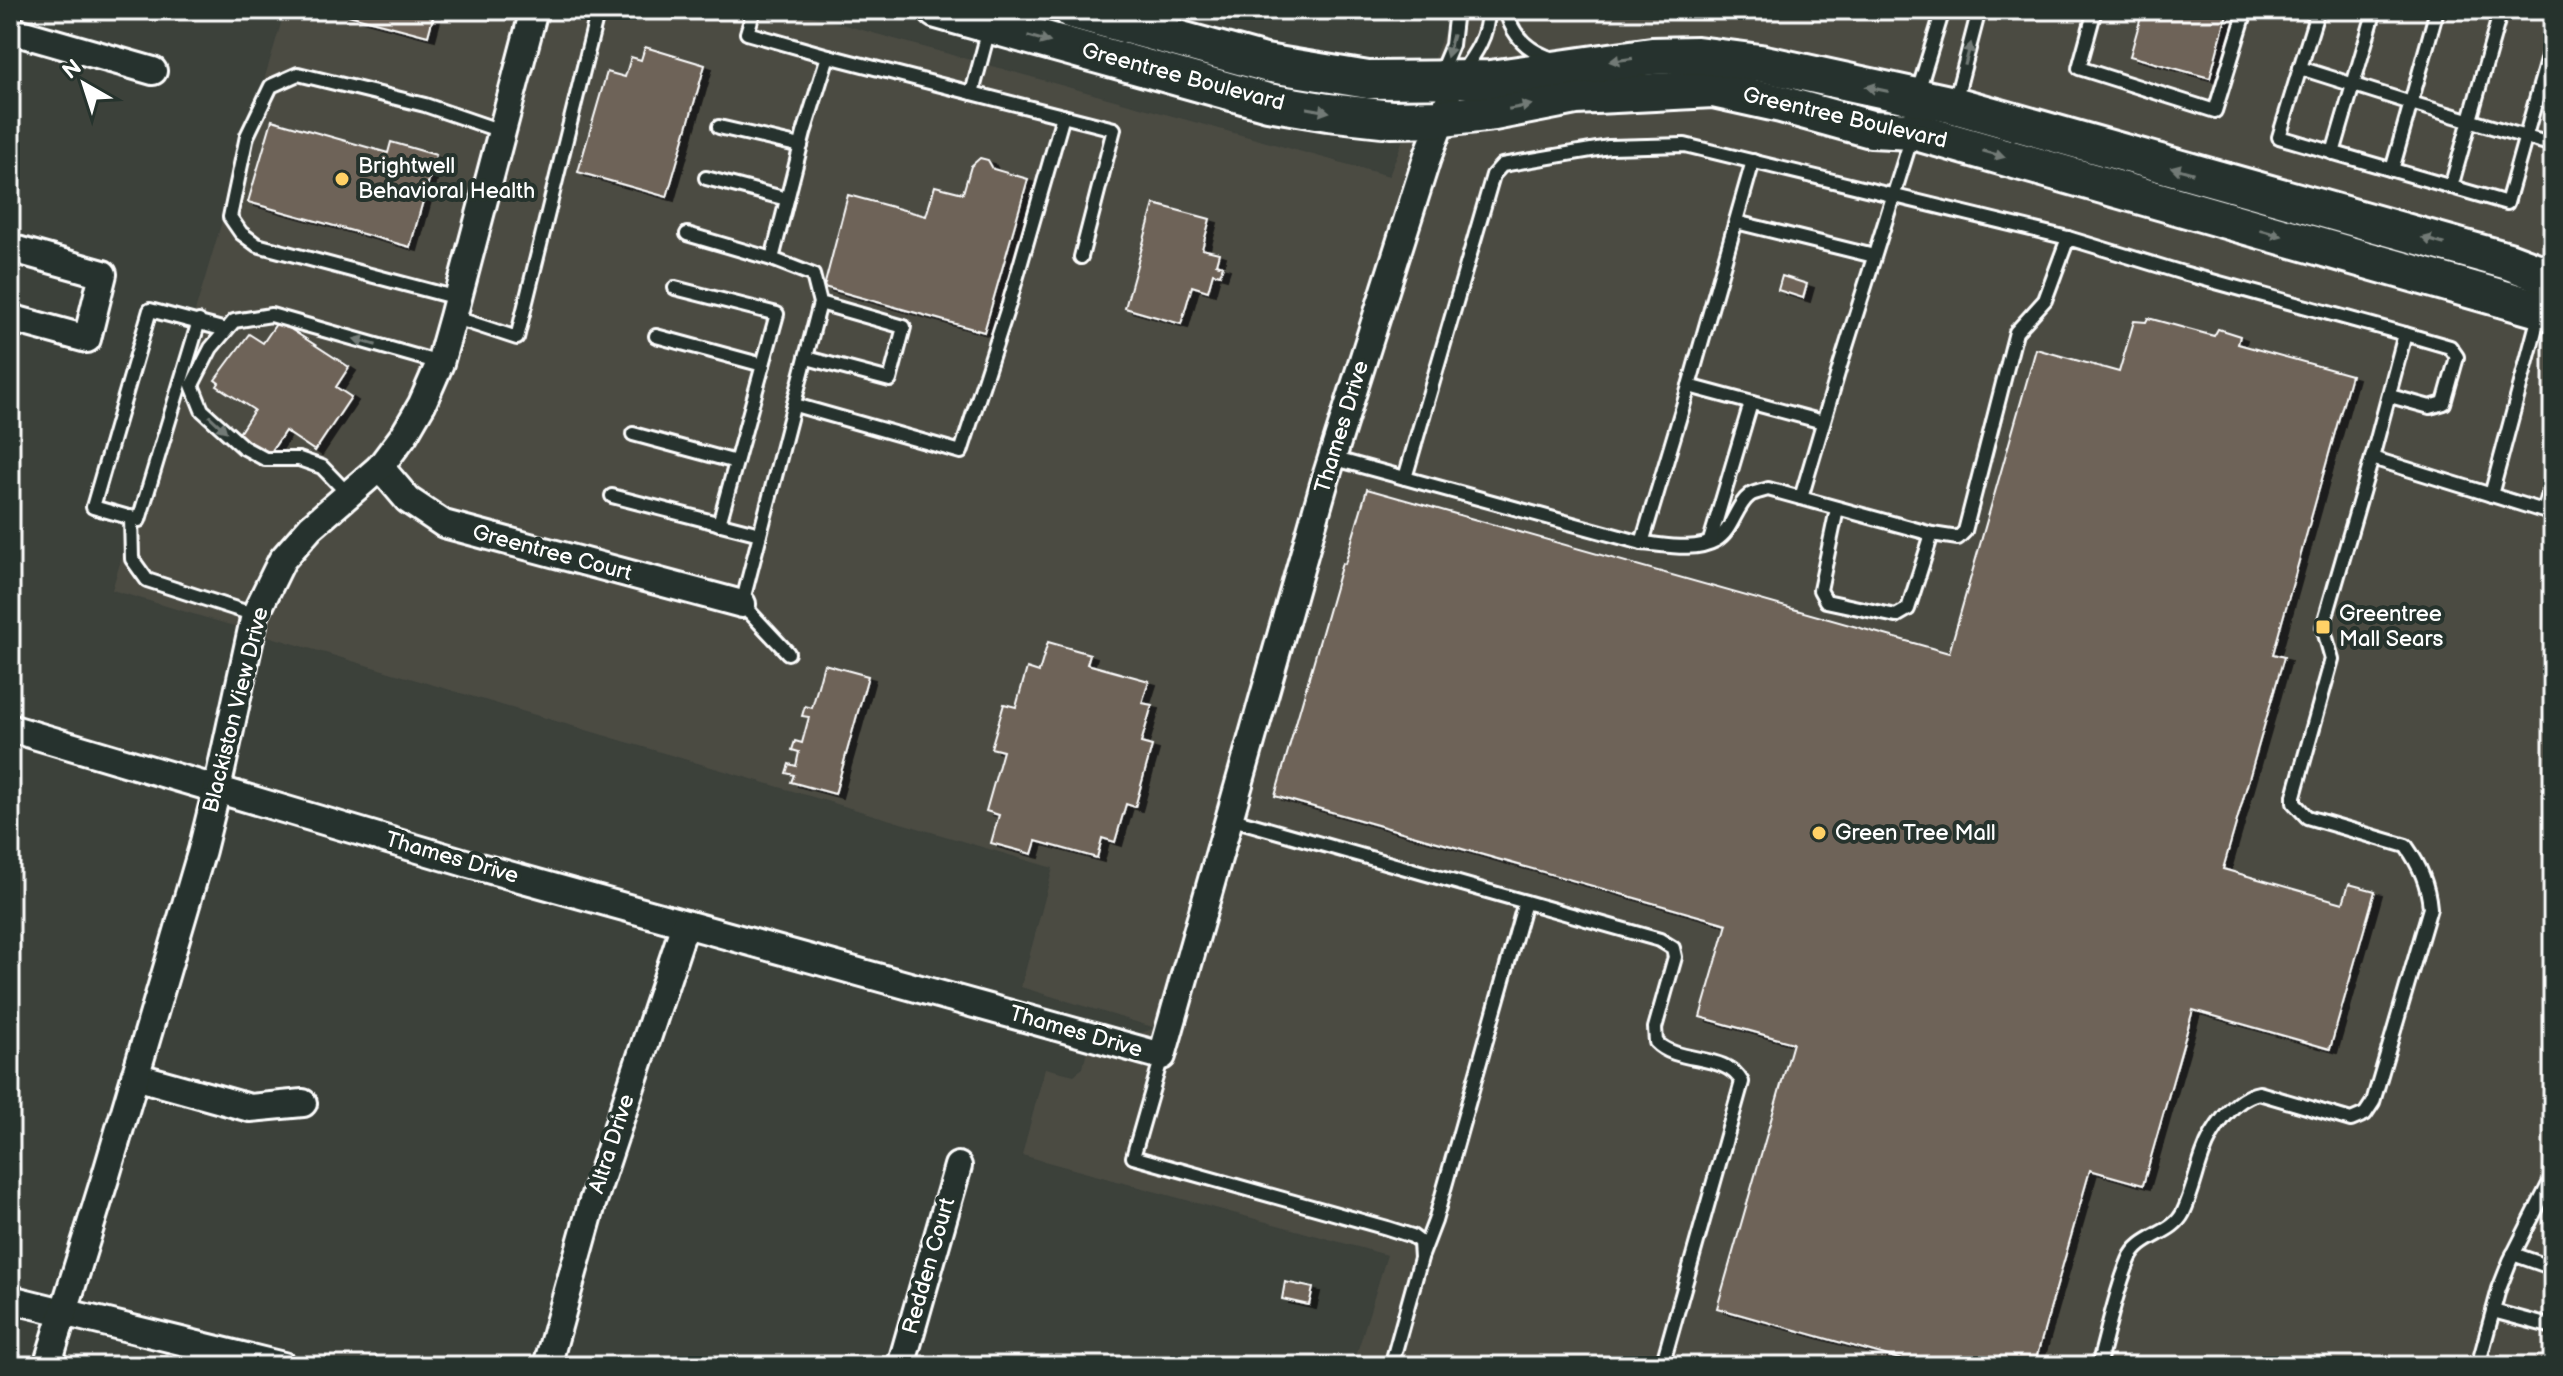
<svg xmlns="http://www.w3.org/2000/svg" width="2563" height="1376" font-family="'Balsamiq Sans',sans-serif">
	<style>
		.built { fill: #4b4b43 }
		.building { fill: #6e6358; stroke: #fff; stroke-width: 2; filter: url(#shadow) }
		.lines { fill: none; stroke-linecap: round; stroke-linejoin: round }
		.lane-casing { stroke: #fff; stroke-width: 18 }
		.street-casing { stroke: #fff; stroke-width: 32 }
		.secondary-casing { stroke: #fff; stroke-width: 42 }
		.lane { stroke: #26332d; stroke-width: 12 }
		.street { stroke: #26332d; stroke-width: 26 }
		.secondary { stroke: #26332d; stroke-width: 36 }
		.oneway { fill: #727a76 }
		.poi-dot { fill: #ffd166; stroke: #26332d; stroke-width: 3 }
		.labels { text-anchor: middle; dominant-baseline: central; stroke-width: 8; stroke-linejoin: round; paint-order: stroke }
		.street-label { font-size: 22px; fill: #fff; stroke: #26332d }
		.poi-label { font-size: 22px; fill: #fff; stroke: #26332d; text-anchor: start }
	</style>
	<defs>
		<filter id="shadow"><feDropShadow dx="7" dy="4" stdDeviation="0" flood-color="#0009"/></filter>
	</defs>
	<rect width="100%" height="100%" fill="#3c413a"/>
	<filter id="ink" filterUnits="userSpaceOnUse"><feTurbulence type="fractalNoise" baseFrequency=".0125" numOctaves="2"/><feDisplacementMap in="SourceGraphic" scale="16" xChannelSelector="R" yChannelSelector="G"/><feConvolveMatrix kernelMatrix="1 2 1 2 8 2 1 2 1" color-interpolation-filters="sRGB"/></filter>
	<g filter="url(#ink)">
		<polygon class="built" points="285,10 790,10 1389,176 1447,24 1445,10 2553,10 2553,1366 1353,1366 1387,1255 1022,1155 1045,1068 1074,1075 1083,1068 1087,1051 1156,1028 1021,987 1053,868 112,590"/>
		<g class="building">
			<polygon points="349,10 435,10 428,36 348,15"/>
			<polygon points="2143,10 2228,10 2210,78 2130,56"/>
			<polygon points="645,47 705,65 667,197 578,172 607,72 625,77 631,57 641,60"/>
			<polygon points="272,120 388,153 391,142 436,155 410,247 248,202"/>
			<polygon points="980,158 988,160 993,169 1028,179 984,332 824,287 848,195 926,216 935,186 963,193 971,166"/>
			<polygon points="1154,204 1210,219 1202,249 1219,253 1216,264 1223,266 1220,275 1213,273 1208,291 1192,286 1181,324 1125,308"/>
			<polygon points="1782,276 1807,284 1803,298 1778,290"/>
			<polygon points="2148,318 2214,336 2218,329 2240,336 2238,344 2351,375 2273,654 2284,657 2223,869 2343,903 2349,884 2375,891 2330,1049 2193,1010 2143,1185 2090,1170 2034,1366 1924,1366 1717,1308 1793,1043 1700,1017 1727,924 1275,796 1342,563 1345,564 1367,489 1949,653 2036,349 2119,372 2134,321 2146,322"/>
			<polygon points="278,321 349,367 336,387 351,397 315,451 285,431 269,455 238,435 254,410 217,386 219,383 215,380 249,334 263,343"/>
			<polygon points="1048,642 1090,654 1087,664 1149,681 1142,703 1152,705 1141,743 1152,746 1135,807 1126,804 1115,842 1102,838 1097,858 1036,841 1032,854 991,843 999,815 986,811 1003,751 991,748 1004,704 1016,707 1027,668 1039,672"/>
			<polygon points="824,664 868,676 835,794 791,782 794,775 786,773 789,764 796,766 799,752 792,750 795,741 802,743 809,717 802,716 805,706 812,708"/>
			<polygon points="1285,1282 1313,1288 1309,1305 1282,1299"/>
		</g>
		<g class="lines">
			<defs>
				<g id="lane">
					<polyline points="754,10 747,33 832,57"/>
					<path d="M 1506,10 C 1512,36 1528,52 1554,59"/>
					<polyline points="2095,10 2079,68 2215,111 2246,10"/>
					<polyline points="2318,10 2300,68 2411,103 2553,145"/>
					<polyline points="2300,68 2279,137 2507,203 2553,39"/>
					<path d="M 1460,75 C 1475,54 1488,36 1488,10"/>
					<polyline points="1439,76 1452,45 1456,10"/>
					<polyline points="972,93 1114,129 1081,257"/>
					<polyline points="1917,95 1943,10"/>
					<polyline points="1955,102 1979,10"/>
					<polyline points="719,127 801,146"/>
					<polyline points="2333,153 2375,10"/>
					<polyline points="1753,161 1689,386 1823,422"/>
					<polyline points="2392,170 2437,10"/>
					<polyline points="706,178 787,199"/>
					<polyline points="2451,187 2501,10"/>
					<polyline points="1736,222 1874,256"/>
					<polyline points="687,234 772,259"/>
					<polyline points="675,288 777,314 719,524"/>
					<polyline points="457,298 257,245 241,233 230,217 247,136 271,86 298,74 425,105 501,131"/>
					<polyline points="453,317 517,338 596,18 610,10"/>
					<polyline points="199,321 139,520 93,507 150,310 226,330"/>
					<polyline points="656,336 763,365"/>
					<polyline points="807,358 890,380 904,327 820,303"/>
					<polyline points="2390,396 2430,407 2444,403 2457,357 2450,347 2405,334"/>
					<polyline points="795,405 961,452 1009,304 1063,116"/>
					<polyline points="633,434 736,462"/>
					<path d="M 1332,458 L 1642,543 C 1666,545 1694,552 1716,540 C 1733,530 1735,506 1750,495 C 1755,492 1763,491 1768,489 L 1932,534 L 1958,538 L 1965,531 L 2016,332 L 2045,300 L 2068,238 L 2183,273 L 2405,334 L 2372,458"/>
					<polyline points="1405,478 1493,175 1502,165 1609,147 1685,145 2068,238"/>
					<polyline points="349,495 322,467 299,459 265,459 243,447 202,410 192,385 211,348 234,321 271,315 440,363"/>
					<polyline points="2491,495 2540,312"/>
					<polyline points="612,496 760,534"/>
					<polyline points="1801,498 1840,366 1913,133"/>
					<polyline points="1837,509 1820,590 1826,601 1896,616 1908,609 1932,534"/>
					<polyline points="2544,511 2553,480"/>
					<polyline points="131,517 132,559 147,580 255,615"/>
					<polyline points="1710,541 1751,403"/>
					<polyline points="1642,543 1689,386"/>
					<polyline points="788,653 742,604 820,303 813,275 772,259 804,133 828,56 972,93 989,29"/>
					<path d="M 1229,818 L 1660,940 L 1673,948 L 1675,957 L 1655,1028 L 1656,1042 C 1678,1065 1726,1052 1742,1082 L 1662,1366"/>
					<polyline points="1162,1056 1133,1157 1387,1228 1412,1236 1420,1242 1421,1258 1391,1366"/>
					<polyline points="2513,1254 2553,1268"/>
					<polyline points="1422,1255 1435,1221 1525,902"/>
					<polyline points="2493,1311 2553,1327"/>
					<path d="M 2098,1366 C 2108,1331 2115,1293 2129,1260 C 2139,1235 2172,1235 2183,1213 C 2192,1194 2196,1173 2203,1154 C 2211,1131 2233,1098 2259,1093 L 2351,1120 L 2365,1114 L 2373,1102 L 2430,908 C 2428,884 2420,866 2406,846 L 2307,817 L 2294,803 L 2294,796 L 2332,659 L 2323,627 L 2372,458 L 2553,514"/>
					<polyline points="2478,1366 2499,1289 2510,1261 2553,1176"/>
				</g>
				<g id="street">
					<polyline points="10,30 153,71"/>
					<polyline points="10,248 103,274 87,339 10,318"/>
					<polyline points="380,467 408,500 444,524 742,604"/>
					<polyline points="10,728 469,864 1162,1056 1326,477 1427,158 1448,103"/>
					<polyline points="135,1076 250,1108 303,1103"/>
					<polyline points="10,1299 283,1366"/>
					<polyline points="47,1366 107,1172 202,850 217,789 255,615 282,560 311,527 380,467 404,435 422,404 440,363 453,317 534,10"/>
					<polyline points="547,1366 592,1204 685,924"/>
					<polyline points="901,1366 958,1166"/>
				</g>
				<g id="secondary">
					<polyline points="937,10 1268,102 1328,112 1391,119 1443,118 1494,112 1576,96 1713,89 1781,104 1871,129 1913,131 2553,313"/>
					<polyline points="1072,10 1265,63 1368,80 1490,79 1652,56 1697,55 1760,63 1954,105 2508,261 2553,278"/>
				</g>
			</defs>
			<use href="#lane" class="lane-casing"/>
			<use href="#street" class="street-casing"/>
			<use href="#secondary" class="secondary-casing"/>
			<use href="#lane" class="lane"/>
			<use href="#street" class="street"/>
			<use href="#secondary" class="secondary"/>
		</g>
		<defs><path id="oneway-solid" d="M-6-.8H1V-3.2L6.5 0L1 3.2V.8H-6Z" transform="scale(2)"/></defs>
		<g class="oneway">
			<use href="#oneway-solid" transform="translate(1039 39) rotate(16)"/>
			<use href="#oneway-solid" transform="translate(1450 46) rotate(105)"/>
			<use href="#oneway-solid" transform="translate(1968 54) rotate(-75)"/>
			<use href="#oneway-solid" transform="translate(1621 60) rotate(172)"/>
			<use href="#oneway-solid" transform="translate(1877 89) rotate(-168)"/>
			<use href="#oneway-solid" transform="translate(1520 107) rotate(-11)"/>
			<use href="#oneway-solid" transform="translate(1318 110) rotate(10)"/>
			<use href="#oneway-solid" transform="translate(1994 154) rotate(16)"/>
			<use href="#oneway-solid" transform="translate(2182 170) rotate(-164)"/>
			<use href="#oneway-solid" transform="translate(2271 233) rotate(15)"/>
			<use href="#oneway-solid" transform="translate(2433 241) rotate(-164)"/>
			<use href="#oneway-solid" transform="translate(365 342) rotate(-164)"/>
			<use href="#oneway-solid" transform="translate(218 424) rotate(43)"/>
		</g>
	</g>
	<g class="poi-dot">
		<circle cx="342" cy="179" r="8"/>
		<rect x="2315" y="619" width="16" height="16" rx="4"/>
		<circle cx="1819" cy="833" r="8"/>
	</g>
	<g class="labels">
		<g class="street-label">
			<text transform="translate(1183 77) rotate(15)">Greentree Boulevard</text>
			<text transform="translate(1845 118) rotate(13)">Greentree Boulevard</text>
			<text transform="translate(1342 427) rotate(-73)">Thames Drive</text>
			<text transform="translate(552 553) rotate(15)">Greentree Court</text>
			<text transform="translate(236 710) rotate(-76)">Blackiston View Drive</text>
			<text transform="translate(452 858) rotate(16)">Thames Drive</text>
			<text transform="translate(1076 1032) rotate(16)">Thames Drive</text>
			<text transform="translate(612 1144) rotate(-72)">Altra Drive</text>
			<text transform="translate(929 1266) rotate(-74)">Redden Court</text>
		</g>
		<g class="poi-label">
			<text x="358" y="166">Brightwell<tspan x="358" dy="25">Behavioral Health</tspan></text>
			<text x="2339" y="614">Greentree<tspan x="2339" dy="25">Mall Sears</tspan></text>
			<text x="1835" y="833">Green Tree Mall</text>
		</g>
	</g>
	<rect width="2563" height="1376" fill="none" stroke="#26332d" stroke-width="40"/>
	<rect x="20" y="20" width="2523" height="1336" fill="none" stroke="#fff" stroke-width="3" filter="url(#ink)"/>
	<g transform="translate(84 84) rotate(321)" stroke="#26332d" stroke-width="6" paint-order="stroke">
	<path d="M0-6L14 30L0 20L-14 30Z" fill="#ffffff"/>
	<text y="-12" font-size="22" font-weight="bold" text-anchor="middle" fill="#ffffff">N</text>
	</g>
</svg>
